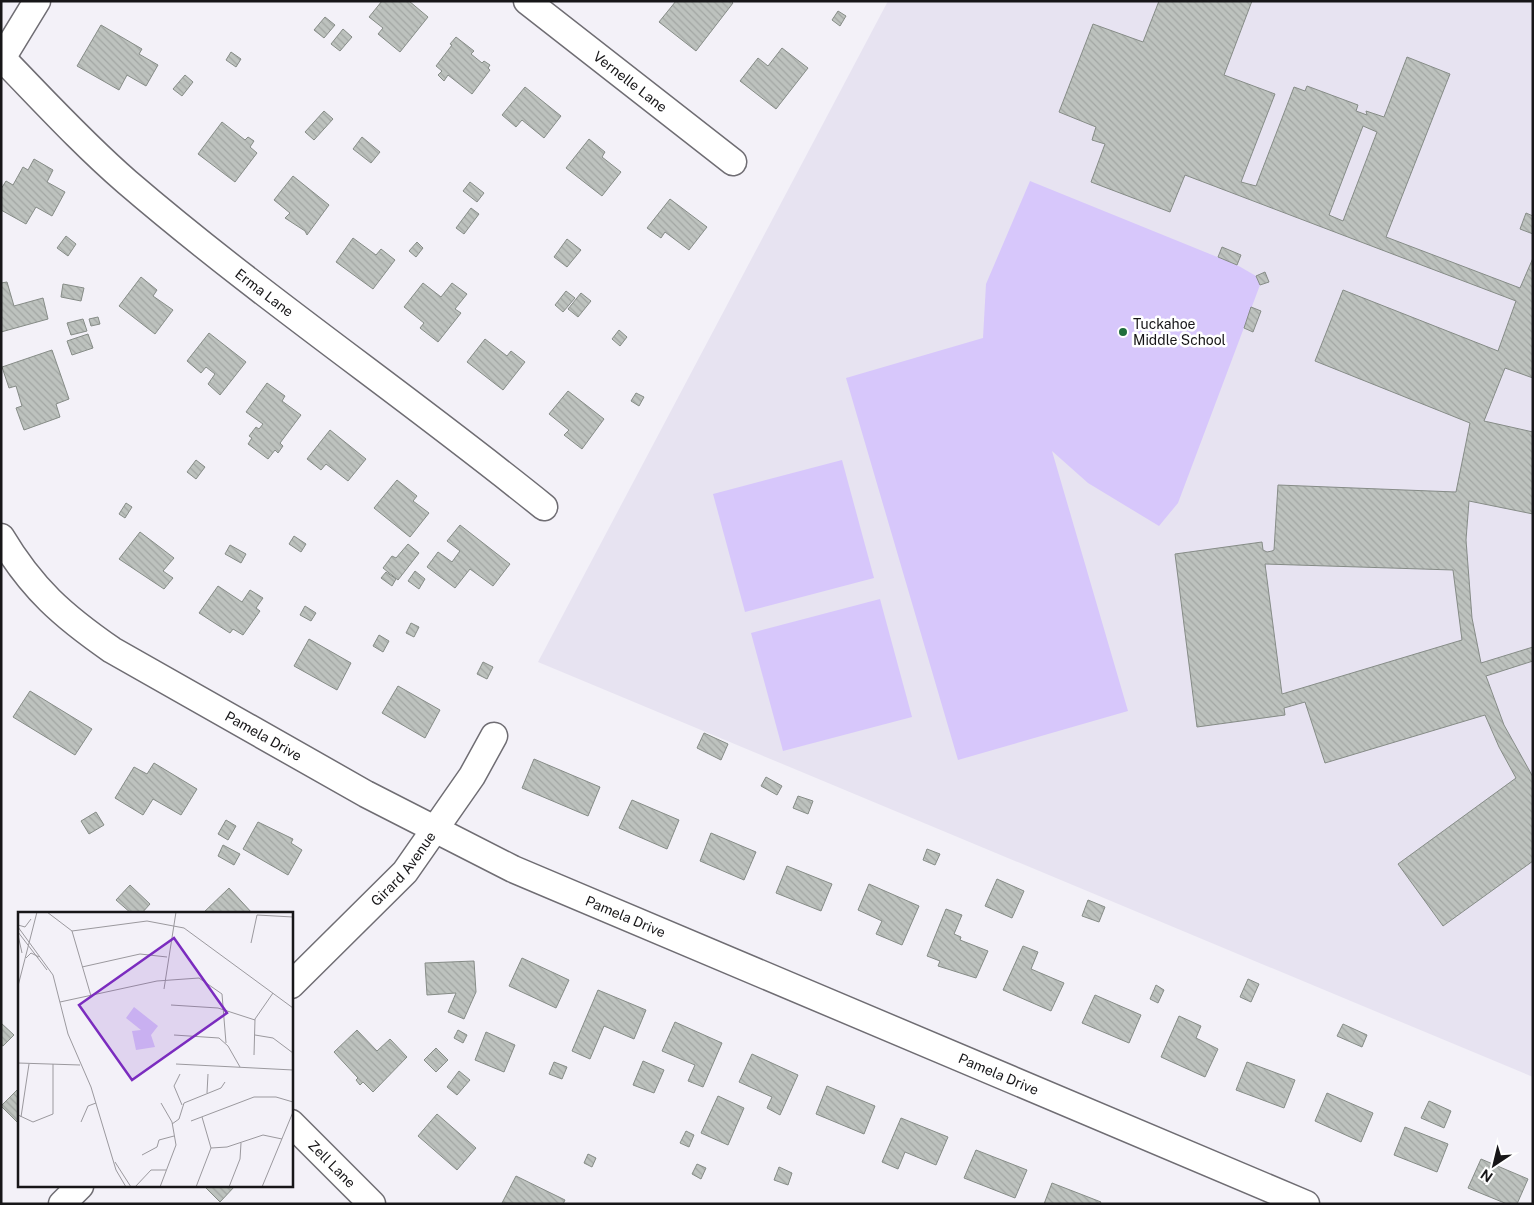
<svg xmlns="http://www.w3.org/2000/svg" width="1534" height="1205" font-family="'Public Sans',sans-serif">
	<style>
		.built { fill: #e7e3f1 }
		.park { fill: #d7c7fb }
		.building { fill: url(#building-back-hatch); stroke: #868c87; fill-rule: evenodd }
		.lines { fill: none; stroke-linecap: round; stroke-linejoin: round }
		.minor-casing { stroke: #6f6d73; stroke-width: 29 }
		.minor { stroke: #fff; stroke-width: 26 }
		.poi-dot { fill: #1f6d3c; stroke: #fff; stroke-width: 2 }
		.labels { text-anchor: middle; dominant-baseline: central; stroke-width: 5; stroke-linejoin: round; paint-order: stroke }
		.street-label { font-size: 14px; fill: #171618; stroke: #fff }
		.poi-label { font-size: 14px; fill: #171618; stroke: #fff; text-anchor: start }
		.inset-road { fill: none; stroke: #9b999e; stroke-width: 1 }
		.view { fill: #7b2cbf; fill-opacity: 0.15; stroke: #7b2cbf; stroke-width: 2.5 }
		.inset-edge { fill: none; stroke: #171618; stroke-width: 2.5 }
	</style>
	<defs>
		<pattern id="building-back-hatch" width="6" height="6" patternUnits="userSpaceOnUse" patternTransform="scale(1.25)"><rect width="6" height="6" fill="#bdc2be"/><path d="M-1 5l2 2M0 0l6 6M5-1l2 2" fill="none" stroke="#a2a6a3"/></pattern>
	</defs>
	<rect width="100%" height="100%" fill="#f3f1f8"/>
	<polygon class="built" points="888,1 1533,1 1533,1077 538,662"/>
	<g class="park">
		<polygon points="1030,181 1237,265 1256,276 1260,285 1178,503 1159,526 1088,483 1052,451 1128,711 958,760 846,378 983,338 986,284"/>
		<polygon points="842,460 874,578 745,612 713,494"/>
		<polygon points="880,599 912,717 783,751 751,633"/>
	</g>
	<g class="building">
		<polygon points="382,1 409,1 428,17 400,52 378,34 383,28 369,17"/>
		<polygon points="676,1 731,1 733,3 696,51 659,22"/>
		<path d="M 1159,1 L 1252,1 L 1224,75 L 1275,94 L 1241,182 L 1256,186 L 1294,87 L 1305,91 L 1307,86 L 1358,105 L 1356,111 L 1367,115 L 1366,111 L 1384,117 L 1407,57 L 1450,74 L 1386,237 L 1520,288 L 1533,258 L 1533,378 L 1505,368 L 1484,421 L 1533,432 L 1533,514 L 1469,501 L 1466,540 L 1472,618 L 1481,663 L 1533,647 L 1533,661 L 1486,676 L 1504,725 L 1533,777 L 1533,861 L 1443,926 L 1398,864 L 1516,778 L 1499,747 L 1485,715 L 1325,763 L 1305,702 L 1284,708 L 1285,715 L 1197,727 L 1175,554 L 1262,542 L 1263,550 L 1267,552 L 1272,551 L 1274,550 L 1278,485 L 1456,492 L 1470,423 L 1315,361 L 1343,290 L 1498,351 L 1516,301 L 1185,175 L 1170,212 L 1091,182 L 1105,144 L 1092,140 L 1096,127 L 1059,112 L 1093,24 L 1143,42 ZM 1363,126 L 1377,132 L 1343,221 L 1329,215 ZM 1265,564 L 1453,570 L 1462,640 L 1282,694 Z"/>
		<polygon points="838,11 846,16 840,26 832,20"/>
		<polygon points="325,17 335,25 324,38 314,30"/>
		<polygon points="101,25 142,49 139,54 158,65 146,86 127,75 119,90 77,66"/>
		<polygon points="343,29 352,37 340,51 331,44"/>
		<polygon points="456,37 474,51 471,54 482,63 484,61 490,65 488,68 490,70 472,94 448,75 444,81 438,75 442,71 436,66 452,45 450,44"/>
		<polygon points="782,48 808,68 776,109 740,81 758,58 768,66"/>
		<polygon points="231,52 241,59 236,67 226,60"/>
		<polygon points="185,75 193,82 182,96 173,89"/>
		<polygon points="525,87 561,116 544,138 522,120 516,127 502,115"/>
		<polygon points="324,111 333,119 314,140 305,132"/>
		<polygon points="222,122 245,140 248,137 254,141 250,147 257,153 235,182 198,154"/>
		<polygon points="362,137 380,152 371,163 353,149"/>
		<polygon points="589,139 605,152 602,157 621,172 602,196 566,168"/>
		<polygon points="34,159 53,170 47,182 65,192 52,216 36,207 26,224 1,210 1,189 6,181 13,185 23,167 28,170"/>
		<polygon points="293,176 329,205 307,235 305,231 285,218 290,213 274,200"/>
		<polygon points="470,182 484,193 477,202 463,191"/>
		<polygon points="670,199 707,227 689,250 665,232 661,238 647,228"/>
		<polygon points="471,208 479,214 464,234 456,228"/>
		<polygon points="1526,213 1533,216 1533,234 1520,229"/>
		<polygon points="66,236 76,244 68,256 57,248"/>
		<polygon points="353,238 376,255 381,249 395,260 373,289 336,262"/>
		<polygon points="567,239 581,250 567,267 554,257"/>
		<polygon points="417,242 423,248 416,257 409,251"/>
		<polygon points="1222,247 1241,255 1237,265 1218,257"/>
		<polygon points="1265,272 1269,282 1260,285 1256,276"/>
		<polygon points="141,277 157,290 153,296 173,310 155,334 119,306"/>
		<polygon points="7,282 14,306 43,298 48,319 1,332 1,283"/>
		<polygon points="423,283 441,297 452,283 467,294 455,309 461,313 438,342 420,328 424,323 404,307"/>
		<polygon points="63,284 84,288 81,301 61,297"/>
		<polygon points="566,291 575,298 563,312 555,305"/>
		<polygon points="581,293 591,301 578,317 568,309"/>
		<polygon points="1251,307 1261,311 1253,332 1244,328"/>
		<polygon points="98,317 100,324 91,326 89,319"/>
		<polygon points="83,319 87,331 71,335 67,323"/>
		<polygon points="619,330 627,337 620,346 612,339"/>
		<polygon points="209,333 246,362 220,395 208,384 215,374 206,367 201,373 187,361"/>
		<polygon points="88,334 93,348 72,355 67,341"/>
		<polygon points="485,339 507,356 511,351 525,362 503,390 467,362"/>
		<polygon points="52,350 69,399 56,404 60,417 24,430 16,408 22,406 16,386 9,388 2,367"/>
		<polygon points="267,383 285,396 282,401 301,415 280,443 283,446 278,453 275,450 268,459 248,444 252,438 249,436 256,427 259,429 263,424 246,412"/>
		<polygon points="568,391 604,419 582,449 564,435 569,430 549,414"/>
		<polygon points="636,393 644,397 639,406 631,401"/>
		<polygon points="330,430 366,459 348,481 326,464 321,470 307,459"/>
		<polygon points="196,460 205,467 196,479 187,472"/>
		<polygon points="397,480 417,496 413,501 429,513 410,537 374,508"/>
		<polygon points="126,503 132,507 125,518 119,514"/>
		<polygon points="460,525 510,564 493,586 470,569 455,588 427,567 438,552 452,562 460,551 447,541"/>
		<polygon points="140,532 174,558 163,571 173,578 164,589 119,559"/>
		<polygon points="294,536 306,544 301,552 289,544"/>
		<polygon points="408,544 419,553 398,580 383,568 392,556 396,558"/>
		<polygon points="230,545 246,554 241,563 225,554"/>
		<polygon points="415,571 425,579 419,589 408,581"/>
		<polygon points="386,572 396,579 392,586 381,578"/>
		<polygon points="218,586 242,602 250,590 263,598 256,608 260,611 243,635 233,629 230,633 199,613"/>
		<polygon points="305,606 316,613 311,621 300,615"/>
		<polygon points="411,623 419,627 414,637 406,633"/>
		<polygon points="379,635 389,641 383,652 373,646"/>
		<polygon points="309,639 351,663 337,690 294,666"/>
		<polygon points="483,662 493,667 487,679 477,674"/>
		<polygon points="398,686 440,710 425,738 382,713"/>
		<polygon points="30,691 92,729 75,755 13,717"/>
		<polygon points="704,733 728,744 721,760 697,748"/>
		<polygon points="534,759 600,787 588,816 522,788"/>
		<polygon points="154,763 197,789 181,815 153,799 143,815 115,798 134,767 147,774"/>
		<polygon points="766,777 782,786 777,795 761,786"/>
		<polygon points="798,796 813,801 808,814 793,808"/>
		<polygon points="632,800 679,820 667,849 619,828"/>
		<polygon points="96,812 104,825 89,834 81,821"/>
		<polygon points="226,820 236,826 228,840 218,834"/>
		<polygon points="258,822 293,839 291,843 302,850 288,875 243,849"/>
		<polygon points="711,833 756,852 744,880 700,861"/>
		<polygon points="223,845 240,854 234,865 218,856"/>
		<polygon points="927,849 940,854 935,865 923,860"/>
		<polygon points="787,866 832,884 821,911 776,893"/>
		<polygon points="997,879 1024,891 1012,918 985,906"/>
		<polygon points="869,884 919,906 902,945 876,934 882,921 858,910"/>
		<polygon points="130,885 150,904 141,914 132,914 116,900"/>
		<polygon points="229,888 253,914 202,914"/>
		<polygon points="1088,900 1105,907 1099,922 1082,916"/>
		<polygon points="946,909 962,915 954,934 961,937 960,940 988,951 976,978 938,966 940,961 927,956"/>
		<polygon points="1023,946 1038,952 1031,969 1064,983 1051,1011 1003,990"/>
		<polygon points="522,958 569,980 556,1008 509,986"/>
		<polygon points="474,961 476,992 464,1019 448,1012 456,993 427,995 425,963"/>
		<polygon points="1248,979 1259,984 1251,1002 1240,997"/>
		<polygon points="1156,985 1164,990 1158,1003 1150,999"/>
		<polygon points="598,990 646,1010 634,1039 604,1026 590,1059 572,1051"/>
		<polygon points="1095,995 1141,1015 1129,1043 1082,1023"/>
		<polygon points="1179,1016 1201,1026 1196,1038 1218,1049 1205,1077 1161,1057"/>
		<polygon points="675,1022 722,1043 703,1087 688,1081 695,1065 662,1051"/>
		<polygon points="1,1023 14,1035 3,1046 1,1045"/>
		<polygon points="1343,1024 1367,1035 1362,1047 1337,1036"/>
		<polygon points="357,1030 377,1051 390,1039 407,1057 373,1092 363,1082 360,1085 356,1080 358,1078 334,1052"/>
		<polygon points="458,1030 467,1035 463,1043 454,1038"/>
		<polygon points="486,1032 515,1045 504,1072 475,1060"/>
		<polygon points="436,1048 448,1060 436,1072 424,1060"/>
		<polygon points="752,1054 798,1075 780,1115 767,1108 772,1097 739,1082"/>
		<polygon points="643,1061 664,1070 654,1093 633,1085"/>
		<polygon points="554,1062 567,1067 562,1079 549,1074"/>
		<polygon points="1247,1062 1295,1080 1284,1108 1236,1090"/>
		<polygon points="459,1071 470,1080 457,1095 447,1087"/>
		<polygon points="827,1086 875,1106 864,1134 816,1114"/>
		<polygon points="19,1088 19,1124 1,1106"/>
		<polygon points="1327,1093 1373,1113 1361,1142 1315,1121"/>
		<polygon points="718,1096 744,1108 728,1145 701,1133"/>
		<polygon points="1429,1101 1451,1111 1444,1128 1421,1118"/>
		<polygon points="437,1114 476,1148 457,1170 418,1136"/>
		<polygon points="901,1118 948,1137 936,1165 905,1152 898,1169 882,1162"/>
		<polygon points="1405,1127 1448,1144 1437,1172 1394,1155"/>
		<polygon points="686,1131 694,1135 689,1147 680,1143"/>
		<polygon points="976,1150 1027,1170 1015,1198 964,1178"/>
		<polygon points="588,1154 596,1158 592,1167 584,1163"/>
		<polygon points="1481,1159 1528,1179 1517,1204 1507,1204 1468,1188"/>
		<polygon points="697,1164 706,1168 701,1179 692,1174"/>
		<polygon points="779,1167 792,1173 788,1185 774,1180"/>
		<polygon points="516,1176 565,1200 563,1204 502,1203"/>
		<polygon points="1052,1183 1101,1202 1100,1204 1044,1204"/>
		<polygon points="204,1186 235,1186 220,1202"/>
	</g>
	<g class="lines">
		<defs>
			<g id="minor">
				<path id="s1" d="M 527,1 L 733,162"/>
				<path id="s2" d="M 1,57 C 42,99 82,143 127,182 C 261,297 407,396 544,507"/>
				<polyline points="1,60 37,1"/>
				<path id="s3" d="M 1,537 C 32,589 63,616 112,650 L 366,794 L 513,869 L 1306,1204"/>
				<path id="s4" d="M 291,985 L 405,872 L 472,776 L 494,736"/>
				<path id="s5" d="M 291,1123 L 372,1204"/>
				<polyline points="62,1204 80,1186"/>
			</g>
		</defs>
		<use href="#minor" class="minor-casing"/>
		<use href="#minor" class="minor"/>
	</g>
	<circle class="poi-dot" cx="1123" cy="332" r="5"/>
	<g class="labels">
		<g class="street-label">
			<text stroke="none"><textPath href="#s1" startOffset="131">Vernelle Lane</textPath></text>
			<text stroke="none"><textPath href="#s2" startOffset="354">Erma Lane</textPath></text>
			<text stroke="none"><textPath href="#s3" startOffset="334">Pamela Drive</textPath></text>
			<text stroke="none"><textPath href="#s4" startOffset="162">Girard Avenue</textPath></text>
			<text stroke="none"><textPath href="#s3" startOffset="739">Pamela Drive</textPath></text>
			<text stroke="none"><textPath href="#s3" startOffset="1144">Pamela Drive</textPath></text>
			<text stroke="none"><textPath href="#s5" startOffset="58">Zell Lane</textPath></text>
		</g>
		<g class="poi-label">
			<text x="1133" y="324">Tuckahoe<tspan x="1133" dy="16">Middle School</tspan></text>
		</g>
	</g>
	<g transform="translate(18 912)">
		<rect width="275" height="275" fill="#f3f1f8"/>
		<path d="M 116,95 L 140,114 L 133,123 L 137,135 L 118,138 L 114,119 L 123,118 L 108,106 Z" fill="#d7c7fb"/>
		<path class="inset-road" d="M 29,0 L 54,19 L 129,9 L 166,16 L 275,96M 0,13 L 7,15 L 13,7M 0,15 L 35,63 L 50,122 L 73,175 L 98,258 L 108,275M 54,19 L 73,84M 0,20 L 29,58M 0,23 L 4,41M 233,31 L 239,3 L 275,5M 8,46 L 13,41 L 21,45M 64,55 L 122,42 L 149,45M 0,74 L 19,0M 146,77 L 158,0M 42,90 L 139,69 L 181,66 L 204,82 L 208,131M 153,93 L 200,96 L 237,108M 156,123 L 201,126 L 210,134 L 222,155M 237,123 L 255,126 L 275,141M 236,143 L 237,107 L 255,81M 0,151 L 62,153M 158,152 L 275,158M 162,162 L 156,174 L 164,193M 189,181 L 190,162M 0,203 L 15,210 L 35,202 L 35,152M 3,205 L 11,152M 173,209 L 236,185 L 258,185 L 275,190M 63,210 L 70,194 L 78,191M 154,212 L 161,207 L 166,191 L 203,176 L 207,170M 193,236 L 209,235 L 245,223 L 264,227M 124,243 L 139,235 L 141,228 L 156,224M 97,250 L 113,275M 117,275 L 133,258 L 148,258M 142,275 L 158,233 L 154,210 L 143,191M 178,275 L 193,236 L 184,205M 211,275 L 222,247 L 223,231M 244,275 L 275,200"/>
		<path class="view" d="M 156,26 L 209,101 L 114,168 L 61,93 Z"/>
		<rect width="275" height="275" class="inset-edge"/>
	</g>
	<rect width="1534" height="1205" fill="none" stroke="#171618" stroke-width="5"/>
	<g transform="translate(1494 1165) rotate(215)" stroke="#ffffff" stroke-width="4" paint-order="stroke">
	<path d="M0-4L9 19L0 12L-9 19Z" fill="#171618"/>
	<text y="-8" font-size="14" font-weight="bold" text-anchor="middle" fill="#171618">N</text>
	</g>
</svg>
